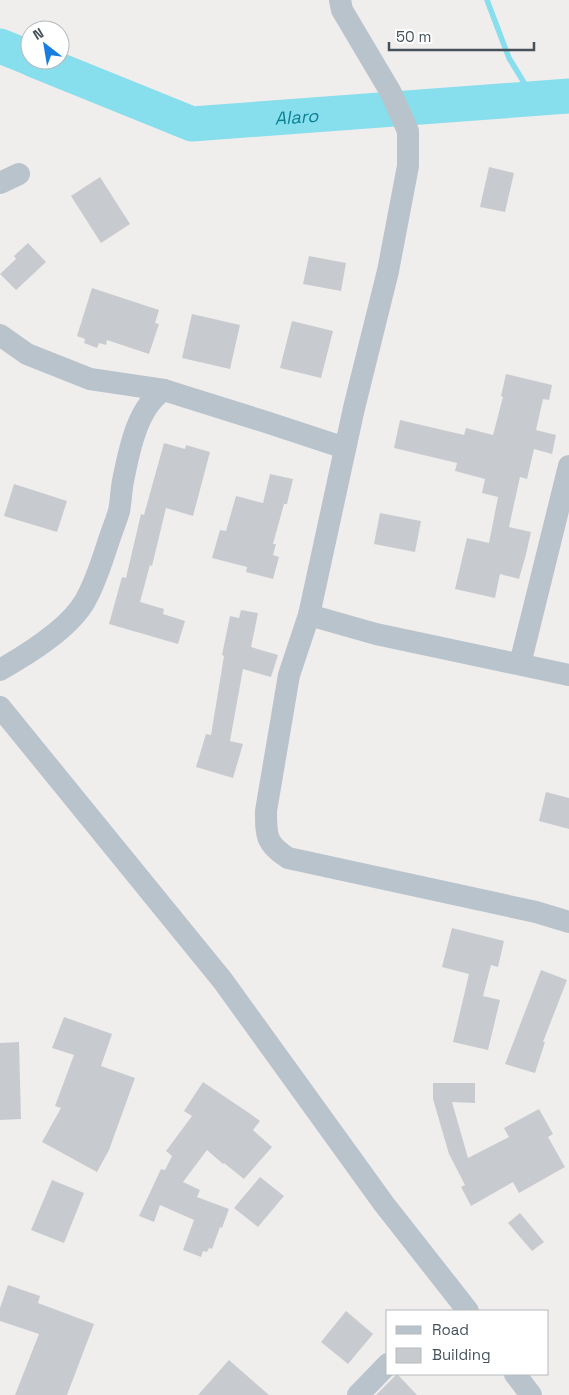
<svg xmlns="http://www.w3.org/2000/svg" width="569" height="1395" font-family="'Space Grotesk',sans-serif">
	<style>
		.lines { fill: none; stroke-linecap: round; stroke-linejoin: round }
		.stream { stroke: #87deec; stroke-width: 5.5 }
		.river { stroke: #87deec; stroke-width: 35 }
		.building { fill: #c7cbd0 }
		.minor { stroke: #b9c3cb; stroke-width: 22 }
		.labels { text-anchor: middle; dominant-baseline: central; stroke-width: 4; stroke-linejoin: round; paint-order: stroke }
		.water-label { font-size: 18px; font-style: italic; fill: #0c8091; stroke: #fff }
	</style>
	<rect width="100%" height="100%" fill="#f0eded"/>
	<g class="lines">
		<polyline class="stream" points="487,0 509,58 534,99"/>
		<g class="river">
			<polyline points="0,46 30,58"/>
			<path id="s1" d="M 34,60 L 192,124 L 569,96"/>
		</g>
	</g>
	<g class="building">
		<polygon points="489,167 514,173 505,212 480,207"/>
		<polygon points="100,177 130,224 101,243 71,196"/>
		<polygon points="28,243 46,262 16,290 0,274 16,259 14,256"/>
		<polygon points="309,256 346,263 341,291 303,284"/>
		<polygon points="92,288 159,310 155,323 159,324 149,354 107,340 106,345 99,343 97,348 84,343 85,339 77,336"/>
		<polygon points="192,314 240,325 230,369 182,358"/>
		<polygon points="292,321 333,331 321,378 280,368"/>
		<polygon points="506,374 552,385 549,400 543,399 536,430 556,435 552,454 534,449 527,479 520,477 509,527 531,532 526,554 519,579 500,574 495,598 455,589 467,538 489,543 498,497 482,493 485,479 455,471 457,463 394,448 400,420 464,435 466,428 493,435 503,397 501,396"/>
		<polygon points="164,443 185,449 186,445 210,452 193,516 166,508 152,566 150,565 140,602 164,609 163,614 185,621 178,644 109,624 122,577 126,578 141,514 144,515"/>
		<polygon points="270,474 293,479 287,504 284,504 273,544 276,544 273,555 279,557 273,579 246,572 247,567 212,558 220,530 226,531 236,496 263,503"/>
		<polygon points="14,484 67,501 57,532 4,516"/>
		<polygon points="380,513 421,521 415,552 374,544"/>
		<polygon points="241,610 258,613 251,647 278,655 271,677 243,669 230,741 243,744 233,778 196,767 206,734 211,735 224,656 222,655 230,616 239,618"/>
		<polygon points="546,792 569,798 569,829 539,821"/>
		<polygon points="452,928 504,941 498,967 491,965 483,996 500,1000 488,1050 453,1042 469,974 442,967"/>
		<polygon points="541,970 567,980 543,1042 545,1042 535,1073 505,1064"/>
		<polygon points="64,1017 112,1034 101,1066 135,1078 109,1150 97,1172 42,1142 61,1108 55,1106 74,1055 52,1048"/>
		<polygon points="19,1042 21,1119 0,1120 0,1043"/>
		<polygon points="203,1082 249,1113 260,1121 253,1130 272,1147 244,1179 224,1163 223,1164 207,1150 183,1182 200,1190 197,1197 229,1209 222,1228 220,1227 212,1249 209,1248 207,1252 203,1251 201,1257 183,1250 194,1220 160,1205 154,1222 139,1216 161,1169 165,1170 172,1156 166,1151 192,1116 184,1111"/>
		<polygon points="433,1083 475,1083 475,1103 452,1102 468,1158 509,1137 504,1128 539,1109 553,1134 548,1137 565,1167 519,1193 513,1182 471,1206 461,1187 465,1185 449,1154 433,1099"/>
		<polygon points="260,1177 284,1196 258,1227 234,1208"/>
		<polygon points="52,1180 84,1193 64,1243 31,1230"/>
		<polygon points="520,1213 544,1242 532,1251 508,1223"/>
		<polygon points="8,1285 40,1296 38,1303 94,1324 67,1395 15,1395 39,1334 0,1321 0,1308"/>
		<polygon points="346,1311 373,1334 348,1364 321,1342"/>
		<polygon points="229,1360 269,1395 198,1395"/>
		<polygon points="397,1374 417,1395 376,1395"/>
	</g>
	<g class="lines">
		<g class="minor">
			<path d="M 340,0 L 342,10 L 390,91 L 408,131 L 408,166 L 388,271 L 354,408 L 309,615 L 289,675 L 266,811 C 266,836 266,844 288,858 L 536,912 L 569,922"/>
			<polyline points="0,183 19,174"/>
			<polyline points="0,335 27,354 90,379 164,390 266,422 345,448"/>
			<polyline points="309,615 376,634 569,675"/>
			<polyline points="520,664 569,466"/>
			<path d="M 0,670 C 28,654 69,629 85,601 C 96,582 102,561 109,540 C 112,531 116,521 119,511 C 121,502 121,491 123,481 C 129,451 137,407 164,390"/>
			<polyline points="0,707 223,981 384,1204 468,1311"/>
			<polyline points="515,1374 531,1395"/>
			<polyline points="358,1395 388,1364"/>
		</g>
	</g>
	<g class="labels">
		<g class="water-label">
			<text stroke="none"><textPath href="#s1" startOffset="275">Alaro</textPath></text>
		</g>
	</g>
	<rect x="386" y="1310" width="162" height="65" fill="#ffffff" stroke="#b5babd"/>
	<rect x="396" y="1326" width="25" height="8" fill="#b9c3cb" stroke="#b5babd"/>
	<text x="432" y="1335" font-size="15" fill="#46525b">Road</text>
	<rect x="396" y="1348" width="25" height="15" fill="#c7cbd0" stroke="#b5babd"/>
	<text x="432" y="1360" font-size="15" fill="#46525b">Building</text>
	<g transform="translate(45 45) rotate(329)"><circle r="24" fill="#ffffff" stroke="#b5babd"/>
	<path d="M0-4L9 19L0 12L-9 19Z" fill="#177ee0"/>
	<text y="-8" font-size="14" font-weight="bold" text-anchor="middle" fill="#46525b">N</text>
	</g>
	<path d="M389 42v8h145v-8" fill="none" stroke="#46525b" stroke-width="2.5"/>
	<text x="396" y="42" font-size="15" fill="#46525b" stroke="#ffffff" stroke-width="4" paint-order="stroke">50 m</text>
</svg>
